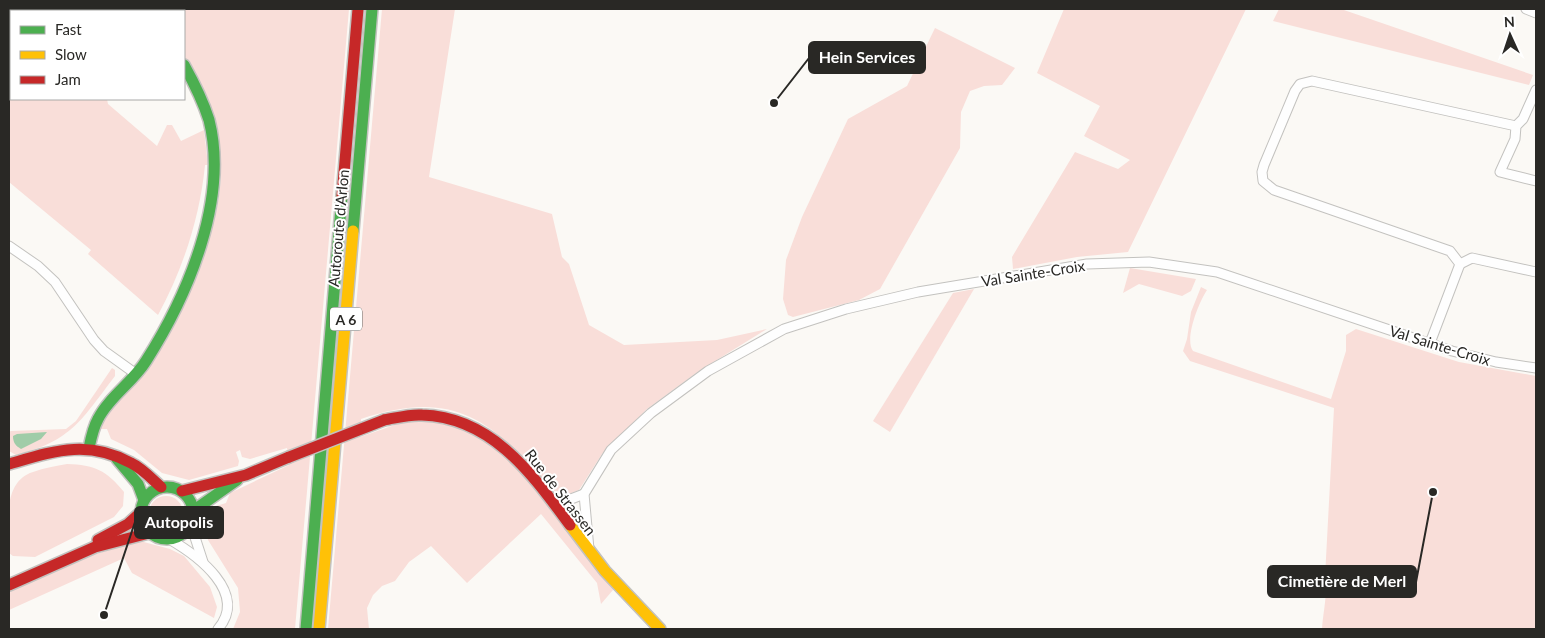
<svg xmlns="http://www.w3.org/2000/svg" width="1545" height="638" font-family="Lato,sans-serif">
	<style>
		.green { fill: #f9ded9 }
		.water { fill: #a0cca8 }
		.lines { fill: none; stroke-linecap: round; stroke-linejoin: round }
		.street-casing { stroke: #c3c2bf; stroke-width: 11 }
		.fast-casing { stroke: #c3c2bf; stroke-width: 14 }
		.slow-casing { stroke: #c3c2bf; stroke-width: 14 }
		.jam-casing { stroke: #c3c2bf; stroke-width: 14 }
		.street { stroke: #fefefe; stroke-width: 9 }
		.fast { stroke: #4caf50; stroke-width: 11 }
		.slow { stroke: #ffc107; stroke-width: 11 }
		.jam { stroke: #c62828; stroke-width: 11 }
		.jam-bridge-casing { stroke: #c3c2bf; stroke-width: 14; stroke-linecap: butt }
		.jam-bridge { stroke: #c62828; stroke-width: 11 }
		.labels { text-anchor: middle; dominant-baseline: central; stroke-width: 4; stroke-linejoin: round; paint-order: stroke }
		.shield { fill: #fff; stroke: #696866; stroke-width: 1 }
		.shield-label { font-size: 14px; font-weight: bold; fill: #292825 }
		.street-label { font-size: 15px; fill: #292825; stroke: #fff }
		.leader { fill: none; stroke: #292825; stroke-width: 2 }
		.callout-dot { fill: #292825; stroke: #fff; stroke-width: 2 }
		.callout { fill: #292825; stroke: #292825; stroke-width: 2 }
		.callout-label { font-size: 16px; text-anchor: middle; font-weight: bold; fill: #fff }
	</style>
	<rect width="100%" height="100%" fill="#fbf9f5"/>
	<g class="green">
		<path d="M 139,9 L 349,9 L 295,629 L 233,629 L 240,612 L 238,588 L 208,540 L 202,520 L 213,507 L 226,503 L 230,493 L 289,465 L 287,448 L 250,459 L 242,457 L 240,450 L 236,452 L 239,461 L 238,466 L 189,480 L 162,473 L 134,450 L 111,439 L 107,429 L 101,429 L 103,421 C 153,343 238,238 218,140 C 215,126 211,106 204,93 C 198,82 187,69 184,57 C 180,44 184,25 184,11 L 142,11 Z"/>
		<path d="M 382,9 L 455,9 L 429,177 L 552,214 L 562,257 L 569,264 L 589,325 L 624,345 L 717,340 L 767,329 L 699,371 L 647,409 L 602,454 L 579,490 L 569,494 L 560,494 L 553,490 C 493,422 456,387 361,419 L 360,437 L 409,420 L 455,423 L 491,442 L 523,473 L 612,586 L 613,590 L 601,604 L 597,583 L 541,514 L 467,583 L 431,546 L 409,562 L 395,581 L 382,586 L 373,595 L 367,608 L 369,629 L 328,629 Z"/>
		<polygon points="1064,9 1246,9 1128,252 1077,257 1013,269 1012,257 1075,152 1118,169 1130,160 1084,136 1100,106 1037,73"/>
		<polygon points="1279,9 1341,9 1533,75 1529,85 1273,21"/>
		<polygon points="935,28 1015,68 1002,85 984,86 970,91 961,112 960,148 880,289 859,300 793,317 788,315 783,299 786,260 802,217 848,119 907,86"/>
		<path d="M 9,33 L 11,35 L 11,99 L 107,99 L 108,104 L 157,146 L 167,125 L 172,125 L 181,141 L 204,130 L 208,165 L 205,165 C 200,217 183,269 158,315 L 88,254 L 91,250 L 9,182 Z"/>
		<polygon points="1130,268 1196,279 1191,291 1182,296 1139,284 1123,293"/>
		<path d="M 1201,287 L 1207,290 C 1199,302 1184,339 1193,351 L 1331,399 L 1346,351 L 1346,335 L 1356,329 L 1459,362 L 1536,376 L 1536,629 L 1322,629 C 1323,612 1328,593 1325,577 L 1334,408 L 1190,361 L 1183,351 L 1187,339 L 1191,312 Z"/>
		<polygon points="974,289 890,432 873,421 953,293"/>
		<path d="M 112,368 L 115,370 L 115,376 C 82,419 72,441 16,455 L 9,451 L 9,432 L 11,431 L 66,429 L 76,421 Z"/>
		<path d="M 67,464 C 95,465 106,470 124,492 L 123,506 L 114,517 L 35,557 L 13,556 L 9,553 C 9,527 1,482 33,472 C 44,468 56,466 67,464 Z"/>
		<circle cx="166" cy="513" r="17"/>
		<polygon points="140,541 170,549 184,556 210,587 217,607 214,618 132,573 124,558 9,610 9,590 75,560"/>
	</g>
	<path class="water" d="M 47,432 L 41,439 L 21,449 C 16,446 13,443 13,436 L 17,434 Z"/>
	<g class="lines">
		<defs>
			<g id="street">
				<polyline points="1526,9 1536,13"/>
				<polyline points="1536,90 1523,119 1516,126 1515,139 1500,172 1536,181"/>
				<polyline points="9,246 38,266 55,282 94,340 104,351 136,374"/>
				<polyline points="1460,264 1472,258 1536,272"/>
				<polyline points="1430,343 1460,264 1450,251 1274,190 1263,181 1262,172 1264,165 1295,91 1300,84 1312,81 1516,126"/>
				<polyline points="552,502 571,499 584,494"/>
				<polyline points="191,525 203,562"/>
				<path d="M 169,539 C 197,555 249,593 218,629"/>
				<polyline points="589,549 584,494 611,450 651,413 708,371 784,329 846,309 918,292 1087,264 1149,262 1217,272 1452,351 1496,362 1536,368"/>
			</g>
			<g id="fast">
				<polyline points="353,231 372,9"/>
				<path d="M 89,448 C 91,438 93,428 98,419 C 109,397 133,382 146,361 C 188,295 229,199 209,120 C 203,101 194,83 184,65"/>
				<polyline points="117,459 138,484 144,500"/>
				<circle cx="167" cy="513" r="26"/>
				<polyline points="193,511 237,480"/>
				<polyline points="306,629 342,196"/>
			</g>
			<g id="slow">
				<polyline points="133,9 136,11"/>
				<polyline points="570,525 605,571 660,629"/>
				<polyline points="319,629 353,231"/>
			</g>
			<g id="jam">
				<polyline points="342,196 358,9"/>
				<path d="M 384,420 C 396,418 410,414 422,415 C 492,417 532,474 570,525"/>
				<path d="M 9,464 C 54,451 87,439 131,463 C 142,468 152,479 161,487"/>
				<polyline points="182,491 246,475 289,457"/>
				<polyline points="98,540 128,524 140,513"/>
				<polyline points="9,585 95,547 149,533"/>
			</g>
		</defs>
		<use href="#street" class="street-casing"/>
		<use href="#fast" class="fast-casing"/>
		<use href="#slow" class="slow-casing"/>
		<use href="#jam" class="jam-casing"/>
		<use href="#street" class="street"/>
		<use href="#fast" class="fast"/>
		<use href="#slow" class="slow"/>
		<use href="#jam" class="jam"/>
		<defs>
			<polyline id="jam-bridge" points="289,457 384,420"/>
		</defs>
		<use href="#jam-bridge" class="jam-bridge-casing"/>
		<use href="#jam-bridge" class="jam-bridge"/>
	</g>
	<g class="labels">
		<rect class="shield" x="330" y="307.5" width="32" height="23" rx="4"/>
		<g class="shield-label">
			<text x="346" y="319">A 6</text>
		</g>
		<g class="street-label">
			<text transform="translate(338 228) rotate(-85)">Autoroute d'Arlon</text>
			<text transform="translate(1033 273) rotate(-9)">Val Sainte-Croix</text>
			<text transform="translate(1440 345) rotate(17)">Val Sainte-Croix</text>
			<text transform="translate(561 492) rotate(52)">Rue de Strassen</text>
		</g>
	</g>
	<path class="leader" d="M774 103L809 58M104 615L135 522M1433 492L1416 582"/>
	<g class="callout-dot">
		<circle cx="774" cy="103" r="5"/>
		<circle cx="104" cy="615" r="5"/>
		<circle cx="1433" cy="492" r="5"/>
	</g>
	<g class="callout">
		<rect x="809" y="42" width="116" height="31" rx="5"/>
		<rect x="135" y="507" width="88" height="31" rx="5"/>
		<rect x="1268" y="566" width="148" height="31" rx="5"/>
	</g>
	<g class="callout-label">
		<text x="867" y="63">Hein Services</text>
		<text x="179" y="528">Autopolis</text>
		<text x="1342" y="587">Cimetière de Merl</text>
	</g>
	<rect width="1545" height="638" fill="none" stroke="#292825" stroke-width="20"/>
	<rect x="10" y="10" width="175" height="90" fill="#ffffff" stroke="#a9a9a8"/>
	<rect x="20" y="26" width="25" height="8" fill="#4caf50" stroke="#a9a9a8"/>
	<text x="55" y="35" font-size="15" fill="#292825">Fast</text>
	<rect x="20" y="51" width="25" height="8" fill="#ffc107" stroke="#a9a9a8"/>
	<text x="55" y="60" font-size="15" fill="#292825">Slow</text>
	<rect x="20" y="76" width="25" height="8" fill="#c62828" stroke="#a9a9a8"/>
	<text x="55" y="85" font-size="15" fill="#292825">Jam</text>
	<g transform="translate(1510 35) rotate(357)" stroke="#ffffff" stroke-width="4" paint-order="stroke">
	<path d="M0-4L9 19L0 12L-9 19Z" fill="#292825"/>
	<text y="-8" font-size="14" font-weight="bold" text-anchor="middle" fill="#292825">N</text>
	</g>
</svg>
